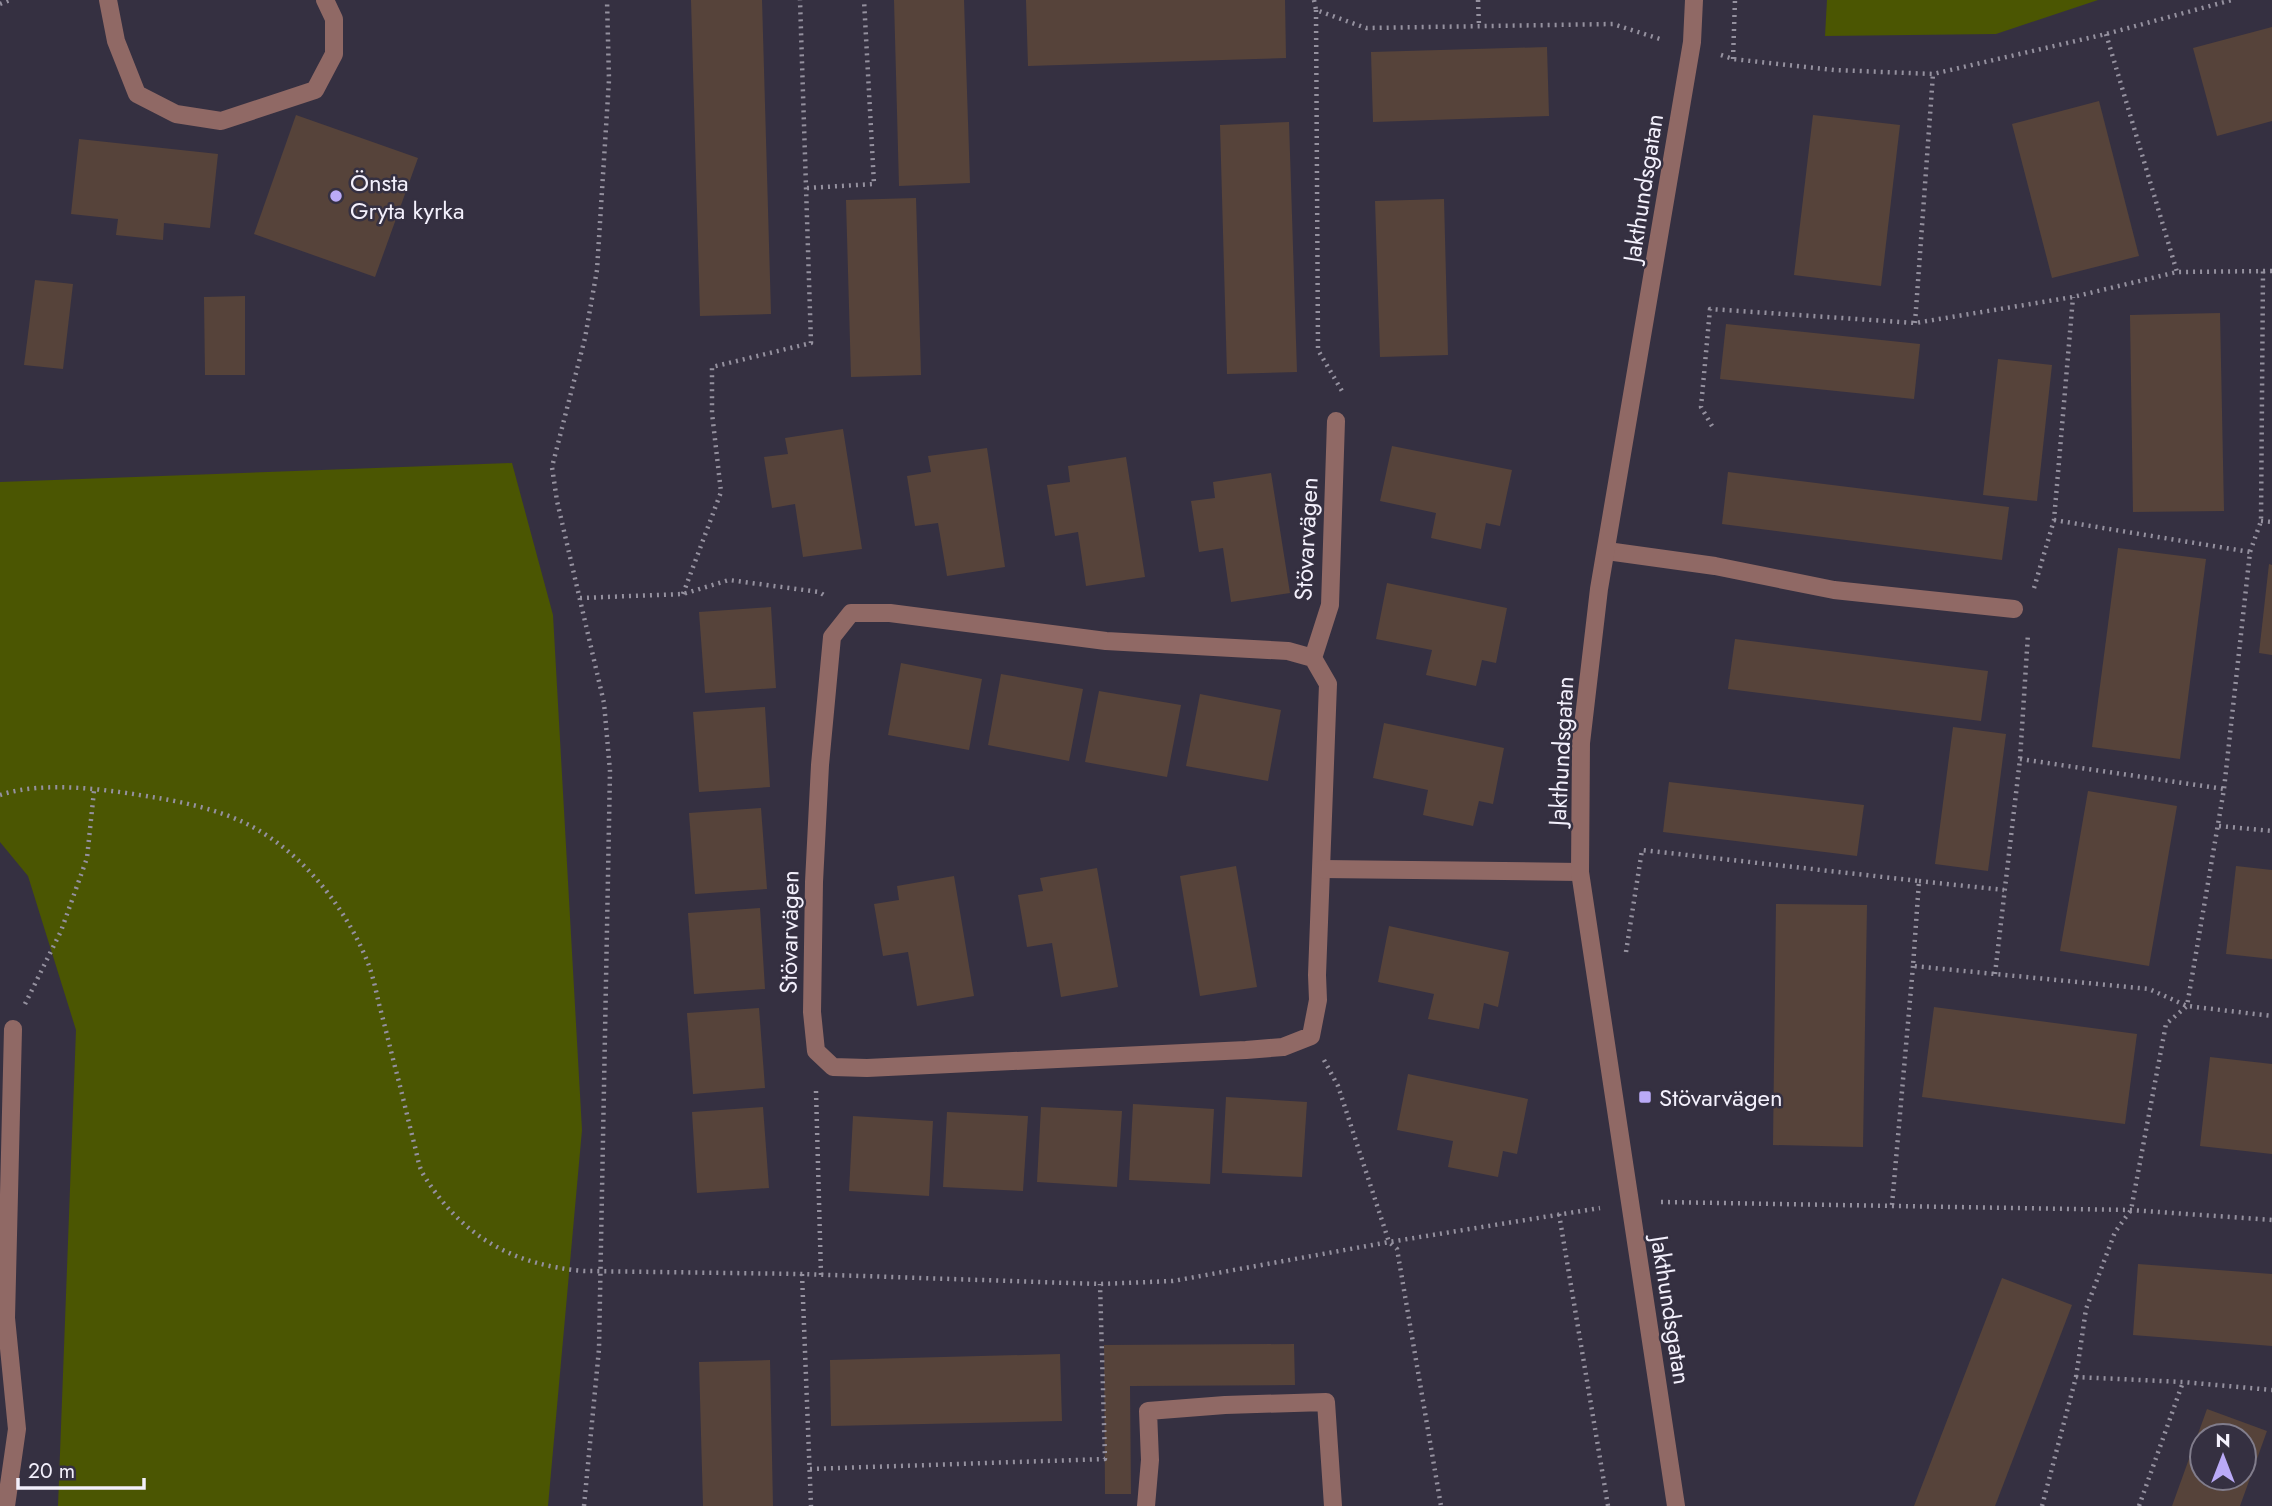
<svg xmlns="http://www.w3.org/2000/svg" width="2272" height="1506" font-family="Jost,sans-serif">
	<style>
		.green { fill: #4b5602 }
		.building { fill: #56433a; fill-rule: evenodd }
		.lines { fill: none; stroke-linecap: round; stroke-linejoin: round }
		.path { stroke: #95919f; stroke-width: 4.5; stroke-dasharray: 2 5; stroke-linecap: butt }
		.lane { stroke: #906965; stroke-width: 18 }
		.street { stroke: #906965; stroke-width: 18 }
		.poi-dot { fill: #baaaf7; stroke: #353041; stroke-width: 2.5 }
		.labels { text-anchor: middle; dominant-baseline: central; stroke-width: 5; stroke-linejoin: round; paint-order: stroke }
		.poi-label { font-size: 24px; fill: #f3f0fc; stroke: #353041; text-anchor: start }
		.street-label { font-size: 24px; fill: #f3f0fc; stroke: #353041 }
	</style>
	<rect width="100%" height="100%" fill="#353041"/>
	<g class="green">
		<polygon points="1827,0 2098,0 1996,34 1825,36"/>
		<polygon points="512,463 553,615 582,1130 548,1506 58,1506 76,1030 28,876 0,842 0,482"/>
	</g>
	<g class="building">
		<polygon points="691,0 762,0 771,314 700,316"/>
		<polygon points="894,0 964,0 970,183 899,186"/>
		<polygon points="1026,0 1285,0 1286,58 1028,66"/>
		<polygon points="2272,27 2272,121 2217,136 2193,48"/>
		<polygon points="1547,47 1549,116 1373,122 1371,52"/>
		<polygon points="2099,101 2139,256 2052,278 2012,124"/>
		<polygon points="296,115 418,158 375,277 254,234"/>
		<polygon points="1813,115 1900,125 1881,286 1794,275"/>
		<polygon points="1289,122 1297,372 1227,374 1220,125"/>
		<polygon points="79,139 218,154 210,228 164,223 163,240 116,235 118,219 71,214"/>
		<polygon points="916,198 921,375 851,377 846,200"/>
		<polygon points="1444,199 1448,355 1380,357 1375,201"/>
		<polygon points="35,280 73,284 63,369 24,365"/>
		<polygon points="245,296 245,375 205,375 204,297"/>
		<polygon points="2220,313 2224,511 2133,512 2130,315"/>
		<polygon points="1726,324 1920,344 1914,399 1720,379"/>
		<polygon points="1998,359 2052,365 2037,501 1983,495"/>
		<polygon points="843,429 862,549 803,557 795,504 772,508 764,457 788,454 785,438"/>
		<polygon points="1392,446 1512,470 1500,526 1486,523 1481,549 1431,538 1436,513 1380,501"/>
		<polygon points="987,448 1005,567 947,576 938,523 915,526 907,476 931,472 928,456"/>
		<polygon points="1126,457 1145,577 1086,586 1078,532 1055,536 1047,485 1070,482 1068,466"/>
		<polygon points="1728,472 2009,507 2002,560 1722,524"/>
		<polygon points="1271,473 1290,593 1231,602 1223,548 1199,552 1191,501 1215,498 1213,482"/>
		<polygon points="2118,548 2206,559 2180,759 2092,747"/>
		<polygon points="2269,564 2272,565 2272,655 2259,653"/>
		<polygon points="1387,583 1507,608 1496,663 1482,660 1476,686 1426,675 1432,650 1376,639"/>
		<polygon points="771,607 776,688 705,693 699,612"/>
		<polygon points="1735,639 1988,671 1981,721 1728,689"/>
		<polygon points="901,663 982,679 969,750 888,735"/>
		<polygon points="1001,674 1083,689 1069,761 988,745"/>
		<polygon points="1099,691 1181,705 1167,777 1085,762"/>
		<polygon points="1200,694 1281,710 1268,781 1186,766"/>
		<polygon points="765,707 770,787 699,792 693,712"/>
		<polygon points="1384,723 1504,748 1493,804 1479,801 1473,826 1423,815 1428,790 1373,778"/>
		<polygon points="1953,727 2006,734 1988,871 1935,864"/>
		<polygon points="1669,782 1864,805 1857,856 1663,832"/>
		<polygon points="2088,791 2177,806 2149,966 2060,951"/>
		<polygon points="761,808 767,889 695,894 689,813"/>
		<polygon points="1236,866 1257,987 1200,996 1180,876"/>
		<polygon points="2236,866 2272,870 2272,959 2226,954"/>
		<polygon points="1097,868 1118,987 1061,997 1052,943 1027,947 1018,895 1043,891 1040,878"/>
		<polygon points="954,876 974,996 917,1006 908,952 883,956 874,904 899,900 897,886"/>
		<polygon points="1776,904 1867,905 1863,1147 1773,1145"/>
		<polygon points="760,908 765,989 694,994 688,913"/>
		<polygon points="1389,926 1509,952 1498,1007 1484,1003 1479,1029 1428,1019 1434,994 1378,982"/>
		<polygon points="1934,1007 2137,1034 2125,1124 1922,1097"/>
		<polygon points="759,1008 765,1088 693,1094 687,1013"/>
		<polygon points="2210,1057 2272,1064 2272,1154 2200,1146"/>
		<polygon points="1408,1074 1528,1099 1517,1154 1503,1151 1498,1177 1448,1167 1453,1141 1397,1130"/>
		<polygon points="1226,1097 1307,1102 1302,1177 1222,1173"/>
		<polygon points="1133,1104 1214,1109 1210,1184 1129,1180"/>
		<polygon points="763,1107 769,1188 697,1193 692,1112"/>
		<polygon points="1041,1107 1122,1111 1117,1187 1037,1182"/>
		<polygon points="947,1112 1028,1116 1023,1191 943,1187"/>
		<polygon points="853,1116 933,1121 929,1196 849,1191"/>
		<polygon points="2138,1264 2272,1274 2272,1346 2133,1335"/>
		<polygon points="2002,1278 2072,1305 1995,1506 1914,1506"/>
		<polygon points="1294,1344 1295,1385 1130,1386 1131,1494 1105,1494 1104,1345"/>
		<polygon points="1060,1354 1062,1421 831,1426 830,1360"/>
		<polygon points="770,1360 773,1506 703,1506 699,1362"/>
		<path d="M 2207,1409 L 2267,1431 L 2240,1506 L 2172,1506 ZM 2202,1436 L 2244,1436 L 2244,1478 L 2202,1478 Z"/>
	</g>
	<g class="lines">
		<g class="path">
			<polyline points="1314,0 1316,10 1366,28 1613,24 1663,40"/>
			<polyline points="1478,0 1479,26"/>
			<polyline points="0,4 10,0"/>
			<polyline points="1316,10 1318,350 1342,391"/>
			<polyline points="2106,34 2177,272"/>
			<polyline points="1721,55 1733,59 1834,70 1933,74 2106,34 2232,0"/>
			<polyline points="1733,59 1735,0"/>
			<polyline points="807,188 874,184 864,0"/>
			<polyline points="1915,323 1933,74"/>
			<polyline points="1712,426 1701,407 1710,309 1915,323 2073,297 2177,272 2272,271"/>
			<polyline points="2054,520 2250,552"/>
			<polyline points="2261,521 2272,522"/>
			<polyline points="2034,588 2054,520 2073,297"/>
			<polyline points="683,594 721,492 712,413 712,367 811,343 800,0"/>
			<polyline points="580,598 683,594 729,580 819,592 827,597"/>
			<polyline points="2020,759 2224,789"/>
			<path d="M 0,795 C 46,780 110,790 158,798 C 188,803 222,811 249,825 C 303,853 346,908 368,963 C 373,976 376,991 379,1004 C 386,1030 392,1056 399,1082 C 404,1102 409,1123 414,1143 C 417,1153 418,1165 423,1174 C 461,1236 512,1265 584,1271 L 802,1274 L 1100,1284 L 1173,1281 L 1389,1242 L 1600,1208"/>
			<polyline points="2219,826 2272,831"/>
			<polyline points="1919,881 2004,890"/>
			<polyline points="1626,952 1642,850 1919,881 1913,966 2149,989 2187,1006 2272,1016"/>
			<polyline points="1995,974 2020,759 2028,634"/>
			<polyline points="25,1004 61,931 87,858 94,791"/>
			<polyline points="1324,1060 1338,1086 1389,1242 1397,1249 1441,1506"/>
			<polyline points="816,1091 821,1275"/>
			<polyline points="1661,1202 2131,1210 2272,1220"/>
			<polyline points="1892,1205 1913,966"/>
			<polyline points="1559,1214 1608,1506"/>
			<polyline points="802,1274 811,1506"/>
			<polyline points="2076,1377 2086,1309 2115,1232 2131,1210 2166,1024 2187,1006 2224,789 2250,552 2261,521 2263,271"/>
			<polyline points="810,1469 1105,1459 1100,1284"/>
			<polyline points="584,1506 599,1349 610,771 604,703 557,501 552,467 585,338 597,270 609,80 607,0"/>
			<polyline points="2042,1506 2076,1377 2183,1382 2272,1390"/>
			<polyline points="2139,1506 2183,1382"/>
		</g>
		<g class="lane">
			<polyline points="108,0 116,41 137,94 176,114 221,121 315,90 334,54 334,19 325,0"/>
			<polyline points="1607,551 1715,566 1834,590 2014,609"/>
			<polyline points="1146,1506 1150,1460 1148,1411 1225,1405 1326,1402 1333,1506"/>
		</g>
		<g class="street">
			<polyline points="1313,658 1288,651 1106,641 890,613 851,613 832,637 820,765 814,882 812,1012 816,1051 833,1067 867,1068 1246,1050 1283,1047 1311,1036 1318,1000 1317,975 1328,684 1313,658 1330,605 1336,421"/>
			<polyline points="1322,869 1580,872"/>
			<polyline points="6,1506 17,1429 6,1318 13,1029"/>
			<polyline points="1676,1506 1580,872 1581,743 1599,589 1692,42 1694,0"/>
		</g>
	</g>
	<g class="poi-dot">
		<circle cx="336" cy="196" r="7"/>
		<rect x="1638" y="1090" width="14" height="14" rx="3.5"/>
	</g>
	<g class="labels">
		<g class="poi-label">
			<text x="350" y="182">Önsta<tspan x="350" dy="28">Gryta kyrka</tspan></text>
			<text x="1659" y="1097">Stövarvägen</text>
		</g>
		<g class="street-label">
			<text transform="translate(1643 188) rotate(-81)">Jakthundsgatan</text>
			<text transform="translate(1306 539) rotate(-87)">Stövarvägen</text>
			<text transform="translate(1561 751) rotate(-87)">Jakthundsgatan</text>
			<text transform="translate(789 932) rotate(-89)">Stövarvägen</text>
			<text transform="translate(1671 1310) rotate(81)">Jakthundsgatan</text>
		</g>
	</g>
	<g transform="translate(2223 1457)"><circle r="33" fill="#353041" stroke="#817d8c" stroke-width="2"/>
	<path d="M0-5L12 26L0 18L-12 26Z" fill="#baaaf7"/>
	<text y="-10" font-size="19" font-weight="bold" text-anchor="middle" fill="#f3f0fc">N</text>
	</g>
	<path d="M18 1478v10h126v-10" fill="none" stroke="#f3f0fc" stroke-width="3.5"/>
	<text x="28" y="1478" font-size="21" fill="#f3f0fc" stroke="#353041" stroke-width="5" paint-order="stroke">20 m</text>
</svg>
